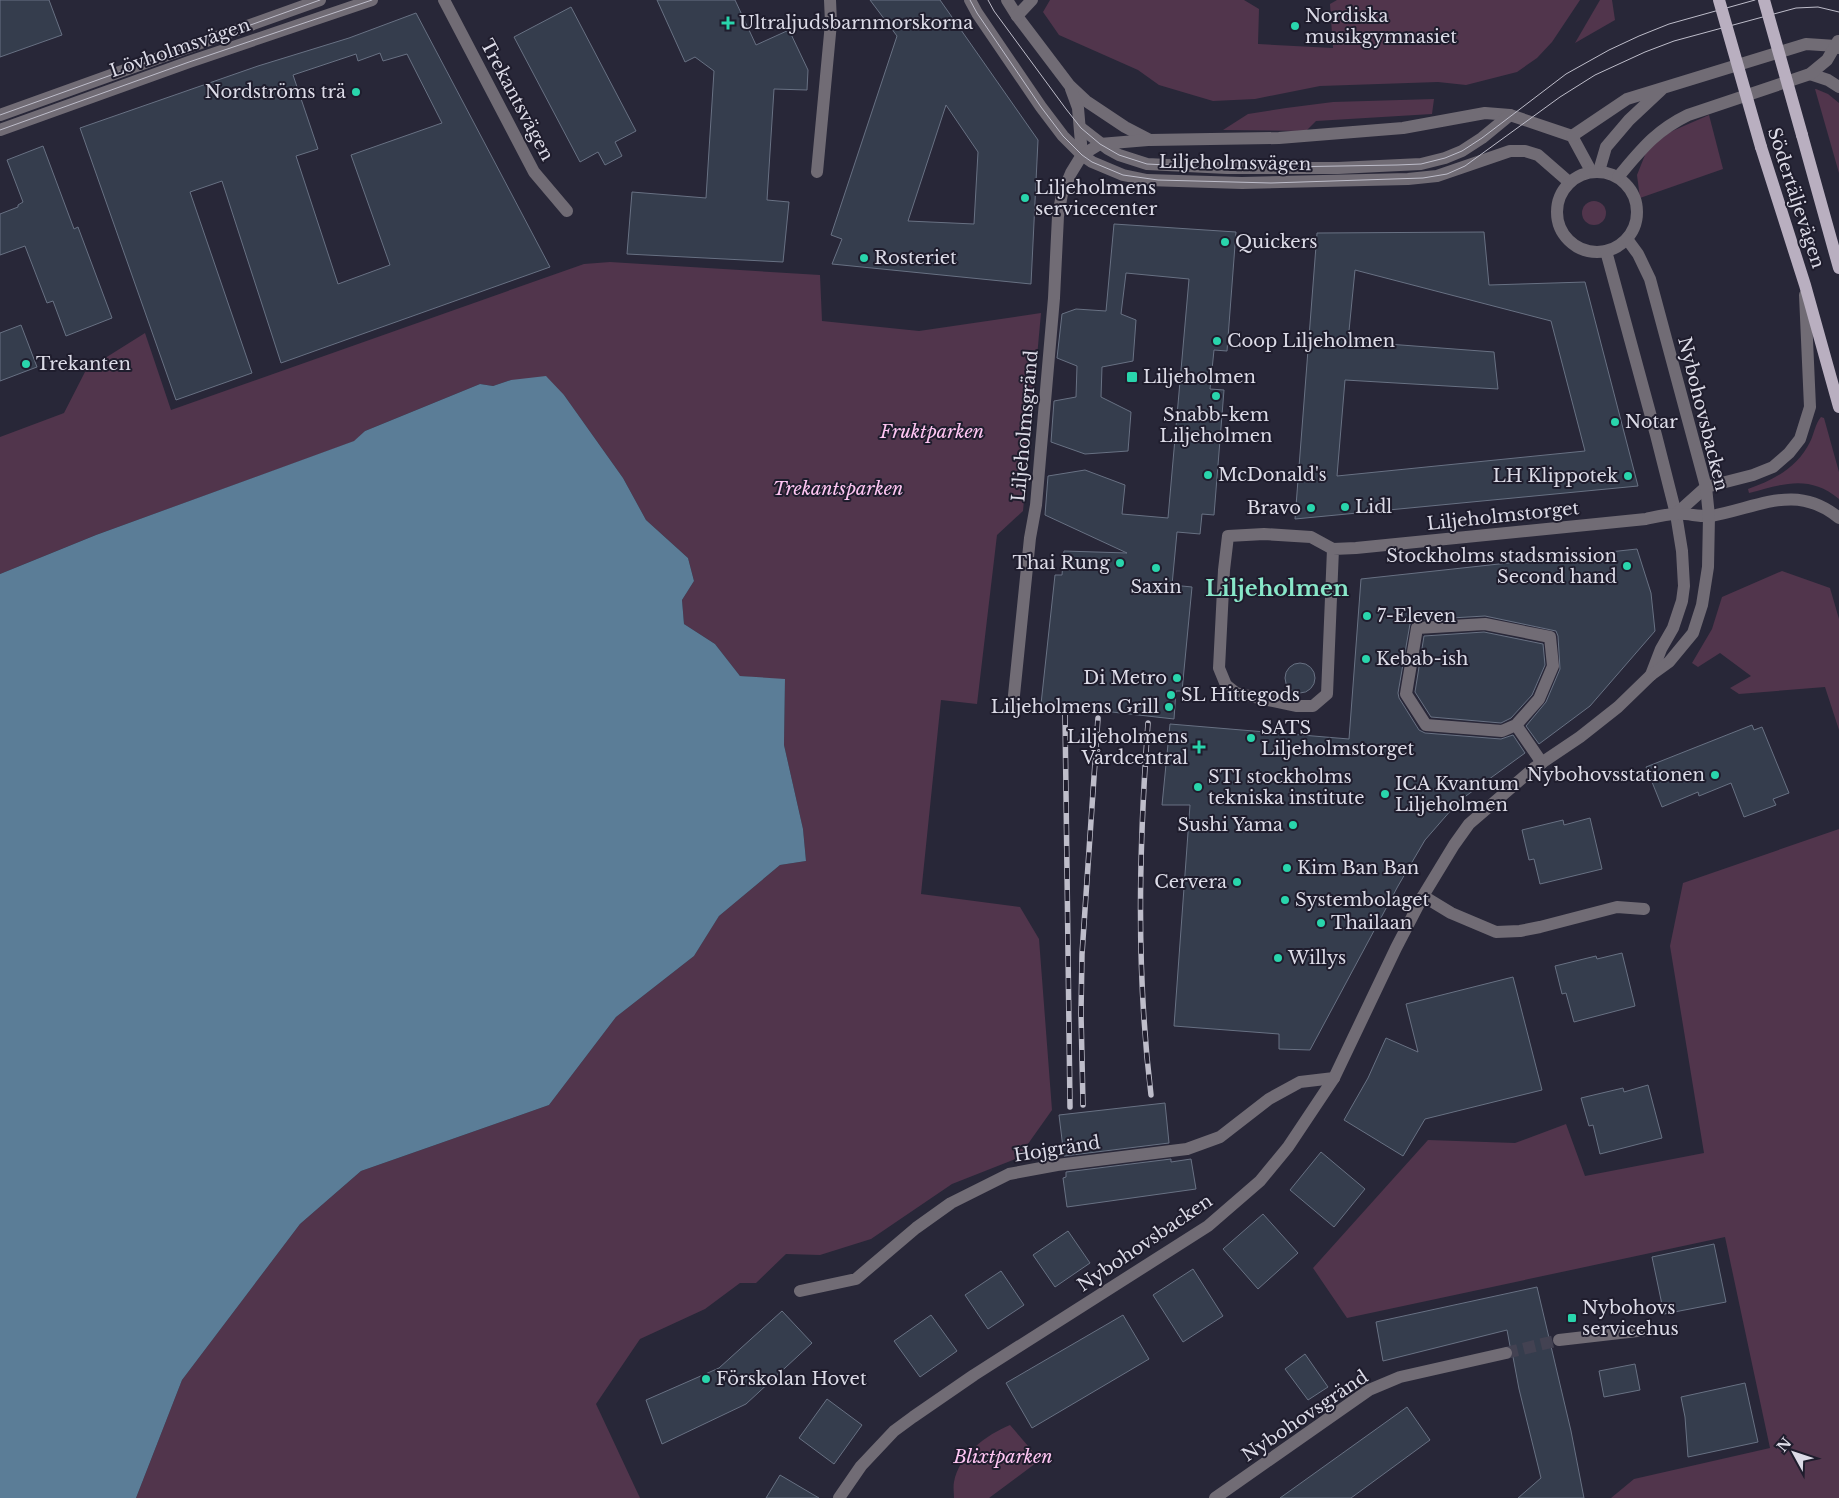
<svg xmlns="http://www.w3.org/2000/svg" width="1839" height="1498" font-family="'Libre Baskerville',serif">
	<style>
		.green { fill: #51354c }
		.water { fill: #5b7d97 }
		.building { fill: #353d4d; stroke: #687183; fill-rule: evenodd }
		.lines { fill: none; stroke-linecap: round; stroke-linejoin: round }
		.minor-tunnel { stroke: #434252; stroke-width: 12; stroke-dasharray: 12 6; stroke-linecap: butt }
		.minor { stroke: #716c75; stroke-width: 12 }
		.major { stroke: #b9afc0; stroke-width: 12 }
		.tram { stroke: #bebdca; stroke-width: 1 }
		.rail-casing { stroke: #bebdca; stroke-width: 5.5 }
		.rail { stroke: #1f1d2d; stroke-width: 4; stroke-dasharray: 11; stroke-linecap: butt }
		.major-bridge { stroke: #b9afc0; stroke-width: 12 }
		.poi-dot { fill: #29d5ac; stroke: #1f1d2d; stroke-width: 2 }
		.labels { text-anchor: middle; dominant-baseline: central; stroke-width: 4; stroke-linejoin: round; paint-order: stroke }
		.poi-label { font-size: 18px; fill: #dcdbe7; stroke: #1f1d2d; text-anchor: start }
		.street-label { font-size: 18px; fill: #dcdbe7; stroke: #1f1d2d }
		.park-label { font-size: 18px; font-style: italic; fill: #ffc6f3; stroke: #1f1d2d }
		.district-label { font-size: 22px; font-weight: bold; fill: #88e7c9; stroke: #1f1d2d }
	</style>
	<rect width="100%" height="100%" fill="#282738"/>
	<g class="green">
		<polygon points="1050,0 1244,0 1259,9 1258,44 1333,48 1330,4 1337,0 1580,0 1552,42 1537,58 1517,72 1466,85 1438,82 1320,86 1255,99 1213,101 1159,85 1138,70 1059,35 1043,12"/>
		<polygon points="1600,0 1612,0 1615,20 1575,43"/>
		<polygon points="1815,89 1816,89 1828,94 1839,103 1839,173"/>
		<polygon points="1434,99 1432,114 1316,121 1306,131 1223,130 1248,114 1286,108 1333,102"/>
		<polygon points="1709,115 1723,169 1640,198 1637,175 1647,150 1670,132"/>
		<circle cx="1594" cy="213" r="12"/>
		<polygon points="610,262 820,275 822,321 919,331 1041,313 1023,511 997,535 977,704 941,700 921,894 1020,907 1039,939 1052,1110 1018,1158 952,1184 871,1239 820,1255 786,1254 756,1283 740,1283 705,1309 640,1339 596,1404 640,1498 136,1498 182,1380 300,1224 361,1171 549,1105 616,1017 694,956 719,916 780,865 806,861 803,829 784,745 785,680 740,676 715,644 684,624 682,600 694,581 688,558 646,520 623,478 564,395 511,380 493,386 480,384 365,431 355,441 96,535 0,574 0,437 64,413 86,370 145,333 171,410 584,264"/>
		<path d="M 1821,417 L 1824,418 L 1839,472 L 1839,499 C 1809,474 1783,484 1749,493 L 1748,489 C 1774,480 1798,467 1810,442 C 1814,434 1815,424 1821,417 Z"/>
		<polygon points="1782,571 1830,588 1839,619 1839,730 1825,687 1739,694 1730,688 1751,676 1720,653 1698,667 1692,663 1712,629 1722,597"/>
		<polygon points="1839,829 1839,1498 1611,1498 1634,1479 1770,1448 1725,1237 1347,1318 1313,1268 1428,1140 1515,1143 1566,1124 1585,1176 1704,1153 1670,946 1683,883"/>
		<path d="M 1010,1425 L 1040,1460 L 989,1498 L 954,1498 C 954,1493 953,1487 954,1482 C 959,1455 986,1435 1010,1425 Z"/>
	</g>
	<polygon class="water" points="546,376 564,395 623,478 646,520 688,558 694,581 682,600 684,624 715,644 740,676 785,679 784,745 803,829 806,861 780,865 719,916 694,956 616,1017 549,1105 361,1171 300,1224 182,1380 136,1498 0,1498 0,574 96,535 354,441 365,431 480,384 493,386 511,380"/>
	<g class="building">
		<polygon points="0,0 49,0 62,35 0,57"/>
		<polygon points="657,0 735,0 756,45 789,30 808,70 807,90 774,89 767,200 789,202 783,262 627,254 632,192 706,198 714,71 695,57 685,62"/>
		<path d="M 870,0 L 940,0 L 1038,140 L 1031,284 L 832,264 L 842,239 L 831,235 L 897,36 ZM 946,105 L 978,152 L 974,224 L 908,221 Z"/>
		<polygon points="571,7 636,131 615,142 622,156 605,165 598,152 580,162 514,37"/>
		<path d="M 416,13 L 550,267 L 281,363 L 222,181 L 190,192 L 252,373 L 176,400 L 80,128 L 258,66 L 349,38 ZM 380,53 L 383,61 L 407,54 L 442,123 L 351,155 L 390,265 L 338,284 L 296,156 L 318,149 L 293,75 L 356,54 L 358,61 Z"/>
		<polygon points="43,146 74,229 78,227 112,318 66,336 53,301 47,303 25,246 0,255 0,214 18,207 18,205 23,202 7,160"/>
		<polygon points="1114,224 1236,232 1227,351 1214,350 1210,389 1224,390 1214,515 1202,514 1200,534 1177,532 1172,585 1192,587 1182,691 1176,691 1174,719 1041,704 1055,575 1062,575 1064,551 1127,553 1045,515 1048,476 1085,470 1125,485 1122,514 1168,518 1189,279 1126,273 1121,314 1136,320 1133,361 1102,367 1101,397 1131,412 1128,451 1085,454 1051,442 1054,401 1076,397 1077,366 1057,358 1062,314 1076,309 1106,311"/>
		<path d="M 1484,232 L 1489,285 L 1585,282 L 1638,486 L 1295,519 L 1317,233 ZM 1355,270 L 1551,321 L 1585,451 L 1337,476 L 1345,380 L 1498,389 L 1494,352 L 1348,341 Z"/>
		<polygon points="21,325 37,367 0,381 0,333"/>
		<polygon points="1637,549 1651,593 1655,631 1590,706 1539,744 1526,726 1546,702 1560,669 1558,636 1556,631 1485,616 1417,620 1410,624 1398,693 1399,698 1419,730 1425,733 1501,739 1513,735 1525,753 1459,801 1425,840 1398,886 1310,1050 1279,1049 1279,1034 1174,1026 1190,805 1162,805 1170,724 1349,739 1361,579"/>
		<polygon points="1484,632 1543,644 1545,665 1532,695 1511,718 1501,723 1431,717 1415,692 1424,636"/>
		<circle cx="1300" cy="678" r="15"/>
		<polygon points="1752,725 1754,730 1762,727 1789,793 1773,799 1776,805 1744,817 1731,783 1699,796 1698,792 1662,807 1646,767"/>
		<polygon points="1590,818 1602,869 1540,884 1534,859 1529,860 1522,830 1563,820 1564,825"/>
		<polygon points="1622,953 1635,1006 1574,1022 1566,993 1562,994 1555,966 1596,956 1597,959"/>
		<polygon points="1513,977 1542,1090 1425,1119 1403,1156 1344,1120 1368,1078 1386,1038 1418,1052 1406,1004"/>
		<polygon points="1648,1085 1662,1138 1600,1154 1593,1125 1589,1126 1581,1098 1623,1088 1624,1092"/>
		<polygon points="1165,1103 1169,1143 1064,1156 1059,1115"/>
		<polygon points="1321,1152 1365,1189 1334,1227 1290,1190"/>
		<polygon points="1171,1159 1171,1162 1191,1159 1196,1189 1067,1207 1063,1178 1066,1177 1066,1172"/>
		<polygon points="1263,1214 1298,1253 1258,1289 1223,1249"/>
		<polygon points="1068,1231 1090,1263 1055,1287 1033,1255"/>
		<polygon points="1714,1244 1726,1302 1664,1314 1652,1257"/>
		<polygon points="1193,1269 1223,1316 1183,1342 1153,1295"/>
		<polygon points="1001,1271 1024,1305 988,1329 965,1295"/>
		<polygon points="1537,1287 1571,1431 1584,1498 1518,1498 1541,1478 1519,1389 1513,1357 1514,1352 1510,1346 1507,1330 1383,1361 1376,1322"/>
		<polygon points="782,1311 812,1343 746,1404 662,1444 646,1400 719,1368"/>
		<polygon points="931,1315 957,1351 920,1377 894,1341"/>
		<polygon points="1123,1315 1149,1359 1032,1428 1006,1383"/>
		<polygon points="1305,1354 1328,1387 1308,1400 1285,1369"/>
		<polygon points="1635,1364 1640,1390 1604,1397 1599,1371"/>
		<polygon points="1745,1383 1758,1442 1688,1457 1685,1417 1681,1397"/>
		<polygon points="827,1399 862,1425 834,1464 799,1438"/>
		<polygon points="1407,1407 1430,1440 1351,1498 1280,1498"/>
		<polygon points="780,1475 819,1498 766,1498"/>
	</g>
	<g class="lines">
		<polyline class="minor-tunnel" points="1506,1353 1559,1340"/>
		<g class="minor">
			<polyline points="444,0 534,172 567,211"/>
			<polyline points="970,0 977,13 1041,107 1063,136 1082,155 1092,162 1123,175 1147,180 1242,183 1408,179 1437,176 1510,151 1525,151 1538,155 1569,182"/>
			<polyline points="1007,0 1017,16 1070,86 1086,101 1125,127 1150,140 1279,138 1403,128 1485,113 1510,115 1572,136 1591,171"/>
			<polyline points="1017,16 1032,0"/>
			<polyline points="1810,74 1828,80 1839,87"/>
			<polyline points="1071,89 1078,108 1082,155"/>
			<polyline points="0,115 320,0"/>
			<polyline points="1081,128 1108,149 1119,155 1147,164 1227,168 1338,168 1421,164 1445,158 1462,151 1482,138 1510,115"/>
			<polyline points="0,130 189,62 372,0"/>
			<polyline points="1572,136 1627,99 1806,44 1836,46 1839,48"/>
			<polyline points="1599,171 1606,147 1629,120 1661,90"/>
			<circle cx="1597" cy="212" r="40"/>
			<polyline points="817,172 831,23 830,0"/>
			<path d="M 1618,177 C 1641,150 1655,131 1688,115 L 1810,74 L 1827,60 L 1838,41"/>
			<polyline points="1606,251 1656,435 1676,514 1682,551 1684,586 1682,601 1673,628 1661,649 1651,675"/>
			<polyline points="1676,514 1706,487 1753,475 1773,467 1789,453 1800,439 1810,407 1805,295"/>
			<path d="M 1333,549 L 1327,694 L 1313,706 L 1296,706 L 1236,693 L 1226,685 L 1219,668 L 1224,570 L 1228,536 L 1264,534 L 1311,537 L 1333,549 L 1356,548 L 1646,519 C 1655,517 1666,514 1676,514 C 1687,513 1699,517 1711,516 C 1758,508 1796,482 1839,518"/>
			<polyline points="1013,705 1030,538 1036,505 1054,298 1058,216 1062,194 1071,173 1082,155 1100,144 1148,140"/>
			<polyline points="1516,725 1539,699 1553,666 1550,637 1485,624 1417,628 1406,694 1426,725 1502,731 1516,725 1542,763"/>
			<polyline points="1423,896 1451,913 1496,932 1520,931 1540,927 1617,907 1644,909"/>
			<polyline points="800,1291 856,1279 916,1228 951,1203 1009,1174 1057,1165 1187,1149 1220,1137 1269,1099 1300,1082 1334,1078"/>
			<polyline points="1559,1340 1646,1330"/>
			<polyline points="839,1498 861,1466 894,1431 913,1417 974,1375 1208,1226 1260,1181 1288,1147 1334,1078 1396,948 1423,896 1454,845 1469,824 1534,768 1580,737 1618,707 1651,675 1669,662 1693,633 1702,605 1708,567 1709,516 1706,487 1650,279 1638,254 1627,239"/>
			<polyline points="1215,1498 1369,1390 1400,1377 1506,1353"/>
		</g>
		<g class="major">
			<polyline points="1802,135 1839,268"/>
			<polyline points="1761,147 1805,285 1839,407"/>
		</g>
		<g class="tram">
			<polyline points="970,0 977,13 1041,107 1063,136 1082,155 1092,162 1123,175 1158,180 1271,183 1423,178 1447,174 1465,166 1560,97 1595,75 1645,52 1674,41 1796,8 1818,7 1839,12"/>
			<polyline points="988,0 994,11 1066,109 1081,128 1100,144 1119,155 1147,164 1227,168 1397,165 1421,164 1445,158 1462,151 1482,138 1566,74 1609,50 1639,36 1669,24 1755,0"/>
			<polyline points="0,115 320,0"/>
			<polyline points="0,130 189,62 372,0"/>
		</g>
		<defs>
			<g id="rail">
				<polyline points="1065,714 1070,1107"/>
				<path d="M 1148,723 C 1139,847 1136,971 1151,1095"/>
				<polyline points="1083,1105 1081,1013 1082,954 1098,718"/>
			</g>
		</defs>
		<use href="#rail" class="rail-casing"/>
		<use href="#rail" class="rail"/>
		<g class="major-bridge">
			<polyline points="1719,0 1761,147"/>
			<polyline points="1764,0 1802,135"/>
		</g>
	</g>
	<g class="poi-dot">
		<path d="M725.5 15.5h5v5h5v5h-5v5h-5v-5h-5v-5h5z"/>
		<circle cx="1295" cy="26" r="5"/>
		<circle cx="356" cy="92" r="5"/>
		<circle cx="1025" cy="198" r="5"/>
		<circle cx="1225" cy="242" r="5"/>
		<circle cx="864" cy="258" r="5"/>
		<circle cx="1217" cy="341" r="5"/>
		<circle cx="26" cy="364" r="5"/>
		<rect x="1126" y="371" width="12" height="12" rx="2.5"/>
		<circle cx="1216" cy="396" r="5"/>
		<circle cx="1615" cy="422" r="5"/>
		<circle cx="1208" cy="475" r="5"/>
		<circle cx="1628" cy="476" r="5"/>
		<circle cx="1345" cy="507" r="5"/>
		<circle cx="1311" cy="508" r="5"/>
		<circle cx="1120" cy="563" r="5"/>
		<circle cx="1627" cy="566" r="5"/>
		<circle cx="1156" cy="568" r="5"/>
		<circle cx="1367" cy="616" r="5"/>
		<circle cx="1366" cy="659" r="5"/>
		<circle cx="1177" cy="678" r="5"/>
		<circle cx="1171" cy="695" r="5"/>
		<circle cx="1169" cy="707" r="5"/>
		<circle cx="1251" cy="738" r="5"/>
		<path d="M1196.5 739.5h5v5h5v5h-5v5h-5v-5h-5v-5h5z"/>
		<circle cx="1715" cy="775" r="5"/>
		<circle cx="1198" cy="787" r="5"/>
		<circle cx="1385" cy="794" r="5"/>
		<circle cx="1293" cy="825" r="5"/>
		<circle cx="1287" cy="868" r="5"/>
		<circle cx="1237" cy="882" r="5"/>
		<circle cx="1285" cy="900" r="5"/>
		<circle cx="1321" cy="923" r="5"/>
		<circle cx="1278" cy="958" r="5"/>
		<rect x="1567" y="1313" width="10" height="10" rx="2.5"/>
		<circle cx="706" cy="1379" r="5"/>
	</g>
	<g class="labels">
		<g class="poi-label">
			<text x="1305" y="16">Nordiska<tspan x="1305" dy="21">musikgymnasiet</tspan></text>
			<text x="739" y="23">Ultraljudsbarnmorskorna</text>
			<text x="346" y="92" text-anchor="end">Nordströms trä</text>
			<text x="1035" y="188">Liljeholmens<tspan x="1035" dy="21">servicecenter</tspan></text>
			<text x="1235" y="242">Quickers</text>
			<text x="874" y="258">Rosteriet</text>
			<text x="1227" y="341">Coop Liljeholmen</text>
			<text x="36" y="364">Trekanten</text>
			<text x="1143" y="377">Liljeholmen</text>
			<text x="1216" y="415" text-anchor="middle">Snabb-kem<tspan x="1216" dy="21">Liljeholmen</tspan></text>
			<text x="1625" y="422">Notar</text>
			<text x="1218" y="475">McDonald's</text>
			<text x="1618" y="476" text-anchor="end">LH Klippotek</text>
			<text x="1355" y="507">Lidl</text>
			<text x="1301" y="508" text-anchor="end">Bravo</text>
			<text x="1617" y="556" text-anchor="end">Stockholms stadsmission<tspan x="1617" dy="21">Second hand</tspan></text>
			<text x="1110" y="563" text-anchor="end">Thai Rung</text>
			<text x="1156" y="587" text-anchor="middle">Saxin</text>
			<text x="1377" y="616">7-Eleven</text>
			<text x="1376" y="659">Kebab-ish</text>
			<text x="1167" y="678" text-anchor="end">Di Metro</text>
			<text x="1181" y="695">SL Hittegods</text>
			<text x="1159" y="707" text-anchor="end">Liljeholmens Grill</text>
			<text x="1261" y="728">SATS<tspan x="1261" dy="21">Liljeholmstorget</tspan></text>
			<text x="1188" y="737" text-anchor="end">Liljeholmens<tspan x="1188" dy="21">Vårdcentral</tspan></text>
			<text x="1705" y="775" text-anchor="end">Nybohovsstationen</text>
			<text x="1208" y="777">STI stockholms<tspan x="1208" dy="21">tekniska institute</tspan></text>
			<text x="1395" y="784">ICA Kvantum<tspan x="1395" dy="21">Liljeholmen</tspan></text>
			<text x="1283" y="825" text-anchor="end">Sushi Yama</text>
			<text x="1297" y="868">Kim Ban Ban</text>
			<text x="1227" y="882" text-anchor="end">Cervera</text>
			<text x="1295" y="900">Systembolaget</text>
			<text x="1331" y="923">Thailaan</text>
			<text x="1288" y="958">Willys</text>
			<text x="1582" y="1308">Nybohovs<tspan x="1582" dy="21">servicehus</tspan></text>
			<text x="716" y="1379">Förskolan Hovet</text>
		</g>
		<g class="street-label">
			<text transform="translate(180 48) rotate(-19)">Lövholmsvägen</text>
			<text transform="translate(517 100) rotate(62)">Trekantsvägen</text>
			<text transform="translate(1235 163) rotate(1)">Liljeholmsvägen</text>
			<text transform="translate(1796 198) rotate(72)">Södertäljevägen</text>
			<text transform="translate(1703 414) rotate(76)">Nybohovsbacken</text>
			<text transform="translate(1025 426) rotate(-85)">Liljeholmsgränd</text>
			<text transform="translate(1503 516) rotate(-6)">Liljeholmstorget</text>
			<text transform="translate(1057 1149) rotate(-9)">Hojgränd</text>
			<text transform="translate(1145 1243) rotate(-34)">Nybohovsbacken</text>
			<text transform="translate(1305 1416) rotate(-34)">Nybohovsgränd</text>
		</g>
		<g class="park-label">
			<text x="932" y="432">Fruktparken</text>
			<text x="838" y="489">Trekantsparken</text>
			<text x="1003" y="1457">Blixtparken</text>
		</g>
		<g class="district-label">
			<text x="1277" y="588">Liljeholmen</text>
		</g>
	</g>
	<g transform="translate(1794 1453) rotate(310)" stroke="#1f1d2d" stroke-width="4" paint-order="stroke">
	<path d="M0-4L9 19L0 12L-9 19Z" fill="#dcdbe7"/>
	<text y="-8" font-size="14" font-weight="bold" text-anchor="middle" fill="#dcdbe7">N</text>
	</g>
</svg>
